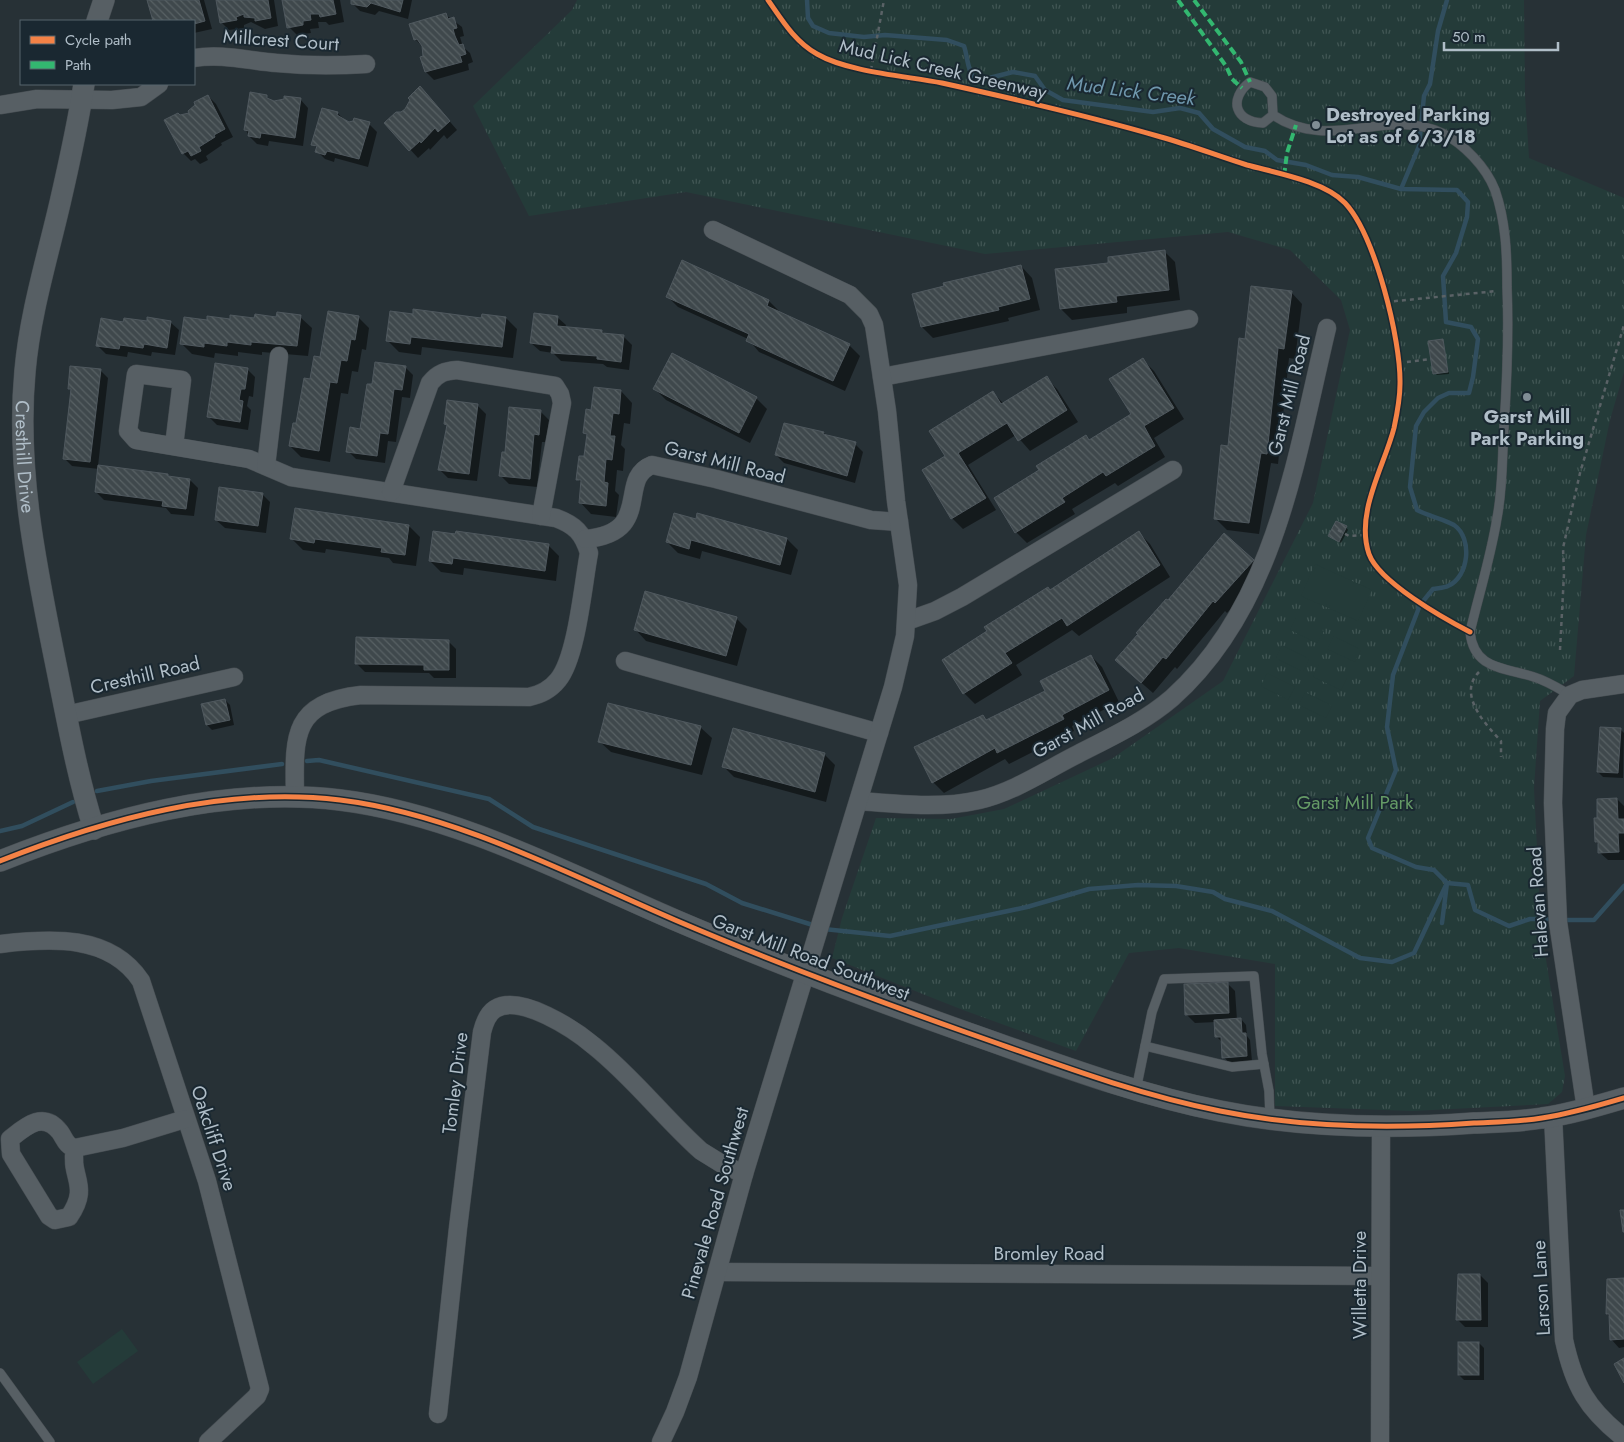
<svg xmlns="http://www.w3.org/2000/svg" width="1624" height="1442" font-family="Jost,sans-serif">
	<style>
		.grass { fill: url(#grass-tufts) }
		.pitch { fill: #243b39 }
		.shadow { fill: #0007 }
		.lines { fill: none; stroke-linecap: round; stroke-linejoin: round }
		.stream { stroke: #314e5e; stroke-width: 4.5 }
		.building { fill: url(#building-back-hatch); stroke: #4f585e }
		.service-casing { stroke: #454c51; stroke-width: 10 }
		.minor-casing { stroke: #454c51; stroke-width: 19 }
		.tertiary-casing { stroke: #454c51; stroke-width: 22 }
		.path { stroke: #5a6266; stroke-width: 2.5; stroke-dasharray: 4 4; stroke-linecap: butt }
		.service { stroke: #575f64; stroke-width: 9 }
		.minor { stroke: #575f64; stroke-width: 18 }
		.tertiary { stroke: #575f64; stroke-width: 21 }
		.quiet { stroke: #33b770; stroke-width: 4; stroke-dasharray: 8 4; stroke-linecap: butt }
		.cycleway-casing { stroke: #1a2831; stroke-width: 8 }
		.cycleway { stroke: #f48246; stroke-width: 5 }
		.poi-dot { fill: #808d95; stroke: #1a2831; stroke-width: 2 }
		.labels { text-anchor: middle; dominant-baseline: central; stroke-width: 4; stroke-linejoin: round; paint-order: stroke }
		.street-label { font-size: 19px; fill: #b0bec8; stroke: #1a2831 }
		.poi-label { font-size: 19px; font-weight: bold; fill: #b0bec8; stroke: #1a2831; text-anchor: start }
		.park-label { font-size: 19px; fill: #659a66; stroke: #1a2831 }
		.water-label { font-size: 20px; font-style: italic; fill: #6f97ad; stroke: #1a2831 }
	</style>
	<defs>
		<pattern id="grass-tufts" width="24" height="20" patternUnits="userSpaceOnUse" patternTransform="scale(1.25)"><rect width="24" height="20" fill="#243b39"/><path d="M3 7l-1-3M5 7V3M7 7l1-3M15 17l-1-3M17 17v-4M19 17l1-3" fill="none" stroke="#415654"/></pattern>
		<pattern id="building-back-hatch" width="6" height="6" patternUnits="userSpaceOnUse" patternTransform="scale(1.25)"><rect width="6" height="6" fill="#3f484c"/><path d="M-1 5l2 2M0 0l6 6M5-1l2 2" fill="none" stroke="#586164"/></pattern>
	</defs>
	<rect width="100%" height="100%" fill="#273136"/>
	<polygon class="grass" points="577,0 1524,0 1525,95 1529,158 1624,198 1624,372 1610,420 1586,535 1574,676 1540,701 1534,788 1541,929 1565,1076 1562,1092 1548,1104 1412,1111 1275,1106 1275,964 1179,948 1129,953 1076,1051 963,1010 832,958 842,918 876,818 951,819 1004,809 1113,758 1223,681 1313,503 1350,330 1341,300 1290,250 1228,232 985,254 686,192 529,216 473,106 572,10"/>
	<g class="pitch">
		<polygon points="1315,564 1372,590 1358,621 1301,596"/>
		<polygon points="1296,617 1324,631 1317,643 1290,630"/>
		<polygon points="1334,636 1361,650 1355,662 1327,649"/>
		<polygon points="1282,645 1309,659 1303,672 1276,658"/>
		<polygon points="1319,664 1347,678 1341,690 1313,677"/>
		<polygon points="1267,673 1295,687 1288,700 1261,686"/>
		<polygon points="1305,692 1332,706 1326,718 1299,705"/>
		<polygon points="122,1329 138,1351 93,1384 77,1362"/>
	</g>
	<g class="shadow">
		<polygon points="148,0 204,0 212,29 194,33 194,21 154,21"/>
		<polygon points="217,0 274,0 278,26 265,29 251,22 244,25 244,28 229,30 221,22"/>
		<polygon points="284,0 340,0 344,22 329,25 326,22 318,22 319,28 310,29 311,33 297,35 289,27"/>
		<polygon points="353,0 412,0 408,19 379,11 375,15 360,11 352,3"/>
		<polygon points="446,15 462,27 464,36 460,37 463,47 470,53 473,62 468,64 469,70 434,80 426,72 422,58 424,57 423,47 415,39"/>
		<polygon points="208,96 216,104 233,137 221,143 222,145 206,156 208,160 200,164 195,159 191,161 183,153 180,117 190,114"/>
		<polygon points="266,96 272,101 300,99 308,108 303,146 269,141 268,146 257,144 249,136 246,130"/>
		<polygon points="428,96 457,130 447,139 444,135 430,150 429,148 418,158 386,123"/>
		<polygon points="337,113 349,123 369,124 377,132 368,167 335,158 334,162 325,159 317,151 318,149 313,144"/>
		<polygon points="1164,251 1175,262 1180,300 1127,307 1127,313 1072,320 1061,309 1110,264"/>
		<polygon points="1021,266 1032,278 1040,310 1008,318 1009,321 933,338 922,327 946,286 945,284"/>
		<polygon points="1291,292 1302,304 1295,359 1289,358 1278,464 1271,463 1259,534 1227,530 1215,518 1229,447 1246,340"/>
		<polygon points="667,296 769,301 780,312 849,345 860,356 845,391 759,352 748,339 678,307"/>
		<polygon points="414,315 482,319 506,318 517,329 513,358 422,347 421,355 399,352 388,341"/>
		<polygon points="300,317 312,328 308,356 262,352 262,355 238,352 238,356 215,353 214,358 192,354 181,343 208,321"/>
		<polygon points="358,317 369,328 366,350 362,349 358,372 352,371 348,394 341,393 330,462 301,457 290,446 321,358"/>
		<polygon points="557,317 566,325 565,328 602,331 605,334 624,337 632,345 629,370 607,367 603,364 561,361 553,353 540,351 531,343"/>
		<polygon points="170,322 179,330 175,355 152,352 151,356 128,352 127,357 106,354 97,345 124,323"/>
		<polygon points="1442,340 1449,374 1437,375 1435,373"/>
		<polygon points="1143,360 1154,371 1184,419 1154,438 1165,457 1118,486 1115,483 1072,509 1075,514 1027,543 1016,532 1041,471 1086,437 1090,441 1132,414"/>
		<polygon points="405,367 413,375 410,398 402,397 396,442 388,441 385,463 356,459 348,451"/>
		<polygon points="247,369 255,377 253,397 249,396 247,406 251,410 248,430 217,425 209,417"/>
		<polygon points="100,370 108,378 98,466 167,475 170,478 190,480 198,488 194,516 171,514 166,508 104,500 96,492 99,469 72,466 64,458 72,391 69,388"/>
		<polygon points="1046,378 1057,389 1078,422 1030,451 1016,435 968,465 996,510 963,529 952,518 923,471 947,456 993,393 1004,404"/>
		<polygon points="655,389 756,398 767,409 750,443 666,400"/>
		<polygon points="621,391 632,403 630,424 624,423 621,445 625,449 623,471 617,470 615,491 619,495 616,517 591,514 580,502 582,484 578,479 585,458 588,436 584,432 592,411"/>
		<polygon points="477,405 486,414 477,481 448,478 439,469 448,427 445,424"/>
		<polygon points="540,411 549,420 546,442 542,442 537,487 509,484 500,475 506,453"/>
		<polygon points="817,431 855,444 863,452 855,483 784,463 776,455"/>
		<polygon points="262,494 270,502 266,533 225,528 216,520"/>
		<polygon points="698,515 787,539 798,550 791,575 702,551 700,559 678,553 667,542 696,520"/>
		<polygon points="409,526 420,537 416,566 393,563 389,558 326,549 325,553 303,550 292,539"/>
		<polygon points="1346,527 1348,530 1341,543 1330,536"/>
		<polygon points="1139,533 1150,544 1170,577 1079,636 1072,630 1016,665 1022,675 975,704 964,693 1050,591"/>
		<polygon points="548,545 559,556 556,581 464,568 463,575 441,572 430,561"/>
		<polygon points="1253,560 1264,571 1227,613 1225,611 1177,669 1175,667 1153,693 1128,671 1168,602"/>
		<polygon points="736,618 747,629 737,666 646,641 635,629"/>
		<polygon points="357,638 448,641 456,649 456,678 434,678 429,673 365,672 357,664"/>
		<polygon points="1091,656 1102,667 1119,702 1072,726 1074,731 1009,764 1005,759 944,793 933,782 983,717 988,721 1046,691"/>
		<polygon points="225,700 230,705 234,725 212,730 207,725"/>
		<polygon points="700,727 712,738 702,775 611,752 599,741"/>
		<polygon points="1620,729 1624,733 1623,778 1603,777 1598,772"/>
		<polygon points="824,754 835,765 826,802 734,777 723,766"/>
		<polygon points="1617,799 1624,806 1624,860 1608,860 1599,852 1599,845 1596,842 1599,819"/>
		<polygon points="1227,983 1235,991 1237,1020 1241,1019 1246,1025 1247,1036 1250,1040 1252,1061 1229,1063 1224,1057 1222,1042 1217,1037 1216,1022 1195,1023 1187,1015"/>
		<polygon points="1480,1275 1488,1283 1488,1327 1465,1327 1457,1319"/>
		<polygon points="1624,1279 1624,1347 1619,1348 1611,1339 1610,1317 1607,1314"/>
		<polygon points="1479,1343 1484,1348 1484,1380 1464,1380 1459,1375"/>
	</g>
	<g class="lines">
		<g class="stream">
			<path d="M 807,0 L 808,18 L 813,26 L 829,33 L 864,37 L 885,35 L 947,40 L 964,46 C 968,58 967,70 975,79 L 985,79 L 1013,72 L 1035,76 L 1045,90 L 1063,100 L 1153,112 L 1180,108 L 1199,113 L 1213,129 L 1245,147 L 1265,151 L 1277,160 L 1306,165 L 1332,175 L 1358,177 L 1401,189 L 1457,190 L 1468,202 L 1467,217 L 1456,253 L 1443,276 L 1446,322 L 1471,327 L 1478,339 L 1473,377 L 1469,393 L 1449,393 L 1438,398 L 1424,412 L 1416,426 L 1410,487 L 1417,510 C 1428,516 1444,519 1454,525 C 1473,538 1469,577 1448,586 C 1444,588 1437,588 1433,589 L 1420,605 L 1393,675 L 1387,727 L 1396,770 L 1368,838 L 1372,848 L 1416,867 L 1434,870 L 1447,883 L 1414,953 L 1392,962 L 1360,958 L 1272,911 L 1225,899 L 1213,892 L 1176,886 L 1138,885 L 1089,889 L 1027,907 L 890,936 L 824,929"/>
			<polyline points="1401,189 1419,146 1424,96 1430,84 1438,31 1447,0"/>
			<polyline points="307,761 319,760 489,799 533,827 706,884 742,903 816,926"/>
			<polyline points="97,791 151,781 282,764"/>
			<polyline points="0,831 22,826 73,802"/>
			<polyline points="1562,920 1594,920 1624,886"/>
			<polyline points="1442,923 1447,883 1468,885 1475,910 1509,926 1530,919 1555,919"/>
		</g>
	</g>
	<g class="building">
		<polygon points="147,0 199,0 205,21 194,24 194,21 153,21"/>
		<polygon points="216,0 268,0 271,18 255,21 255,18 244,17 244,14 236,17 237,20 220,23"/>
		<polygon points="282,0 333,0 336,14 320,17 319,14 310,14 311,20 303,21 303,25 287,28"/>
		<polygon points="351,0 403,0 400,12 371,3 367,7 351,4"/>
		<polygon points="446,13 448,19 454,17 457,28 453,29 455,36 459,45 463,44 466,54 460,56 462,62 425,72 420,57 423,56 422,46 417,39 414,40 409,24"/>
		<polygon points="420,86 450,121 438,132 435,128 421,143 420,141 409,151 384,123 396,112 401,112 405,109 410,100 408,98"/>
		<polygon points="250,92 267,95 267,98 274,101 284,99 284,96 301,98 295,138 261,133 260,138 248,136 249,131 244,130"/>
		<polygon points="208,95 225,129 214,135 215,137 199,147 201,151 191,156 188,151 182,154 164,120 178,113 180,115 189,113 188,111 195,105 194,102"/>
		<polygon points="322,108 338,112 337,115 349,122 353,121 354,118 370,122 359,159 327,151 325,155 315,152 317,146 311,145"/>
		<polygon points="1165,250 1169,290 1116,296 1117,302 1060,309 1055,269 1108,263 1108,257"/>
		<polygon points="682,260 769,300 767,306 850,344 833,381 746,341 749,334 666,297"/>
		<polygon points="1021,265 1030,299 998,307 999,310 921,327 912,294 944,286 943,283"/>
		<polygon points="1251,286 1292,291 1284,349 1278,348 1267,454 1261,453 1249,523 1214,519 1221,445 1228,446 1239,338 1245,339"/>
		<polygon points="413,309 481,318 482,314 506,317 502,347 411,337 410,344 386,341 390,311 413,314"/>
		<polygon points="328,311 359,316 355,340 351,339 347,361 341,360 337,383 330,382 319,451 289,446 293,423 296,423 304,378 310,379 314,356 320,357"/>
		<polygon points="277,312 301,315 297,346 251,342 251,345 227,342 227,346 204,343 204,347 180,344 184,317 207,320 207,316 230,319 230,315 254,318 255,314 276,317"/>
		<polygon points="534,313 558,316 557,326 602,330 602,333 624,335 621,362 597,359 597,356 551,353 552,346 530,343"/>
		<polygon points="147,317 171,321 167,348 144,344 143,348 120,345 119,349 96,346 101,318 123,322 124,318 147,321"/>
		<polygon points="1443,339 1448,372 1433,374 1428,341"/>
		<polygon points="672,353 757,397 739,433 653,389"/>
		<polygon points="1143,358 1174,408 1144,426 1155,446 1106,476 1103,472 1062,498 1065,502 1015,533 994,498 1039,470 1036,466 1086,435 1089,440 1131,414 1109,379"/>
		<polygon points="375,362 406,366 402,390 394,389 388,434 380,433 377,456 346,452 350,427 360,429 367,384 372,384"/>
		<polygon points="215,363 248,368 245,389 241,389 239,400 243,401 240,422 207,417"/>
		<polygon points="70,366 101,369 90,462 63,459 71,389 68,389"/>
		<polygon points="1047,376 1067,410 1018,441 1007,423 958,453 986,498 951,519 922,470 945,456 929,431 993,391 1001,404"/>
		<polygon points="594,387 621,390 619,414 613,413 610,436 615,436 612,460 606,459 604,482 608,483 606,506 579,503 581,480 576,480 579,456 584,456 587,434 583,433 586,409 591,410"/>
		<polygon points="447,400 478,404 469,474 438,470 447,425 444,424"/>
		<polygon points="509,407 541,410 539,435 534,434 530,479 499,476 502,452 505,452"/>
		<polygon points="784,423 824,432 823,434 856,442 847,476 775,455"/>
		<polygon points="98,465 168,474 168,476 190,479 186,509 162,506 163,501 95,492"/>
		<polygon points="219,487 263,493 258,526 215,520"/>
		<polygon points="295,508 409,525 405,555 381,552 382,548 315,539 314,543 290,539"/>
		<polygon points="674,513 696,519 697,513 787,538 780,565 691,540 689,549 666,542"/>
		<polygon points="1336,521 1347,526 1339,542 1328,536"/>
		<polygon points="433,531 455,534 456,531 549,544 545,571 453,558 452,564 429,561"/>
		<polygon points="1139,531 1160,565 1067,626 1062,618 1005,653 1012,663 963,694 942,660 987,631 984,627 1048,587 1050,590"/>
		<polygon points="1224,533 1254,560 1215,603 1213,601 1166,659 1163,657 1141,683 1115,660 1138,634 1136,633 1166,599 1168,600"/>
		<polygon points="645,591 737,617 726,656 634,630"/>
		<polygon points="356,637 449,640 449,670 424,670 424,665 355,664"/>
		<polygon points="1091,655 1109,690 1062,715 1064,719 997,753 995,748 932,783 914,747 983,715 986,720 1045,691 1040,681"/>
		<polygon points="225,699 230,720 206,725 201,704"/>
		<polygon points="608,703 701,726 691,765 598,742"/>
		<polygon points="1600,727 1621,728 1618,773 1597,772"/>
		<polygon points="733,728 825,753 815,792 722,767"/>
		<polygon points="1617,798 1618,819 1624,819 1624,833 1618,833 1619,852 1598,853 1598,842 1595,842 1594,818 1597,818 1597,799"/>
		<polygon points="1228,982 1229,1013 1185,1015 1184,984"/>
		<polygon points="1241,1018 1242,1033 1246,1033 1247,1056 1222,1058 1221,1037 1215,1037 1214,1020"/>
		<polygon points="1620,1210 1624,1210 1624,1232 1623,1232"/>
		<polygon points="1458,1274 1480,1274 1481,1320 1456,1320"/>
		<polygon points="1624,1278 1624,1339 1610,1340 1609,1314 1606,1314 1607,1279"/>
		<rect x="1458" y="1342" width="21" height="33"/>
		<polygon points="1624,1358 1624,1383 1614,1364"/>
	</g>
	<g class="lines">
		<defs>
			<g id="service">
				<path d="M 1273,115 L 1263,123 C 1235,122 1228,99 1250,82 L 1265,87 L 1272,96 L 1273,115 C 1330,153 1386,107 1442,133 C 1464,144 1486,167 1495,190 C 1506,222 1507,254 1507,287 C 1509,334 1507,380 1504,427 C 1502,457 1503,488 1497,518 C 1491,556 1479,594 1470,632 C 1474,670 1504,667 1534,677 C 1547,681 1558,688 1570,695"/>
				<polyline points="1145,1046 1232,1067 1264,1064"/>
				<polyline points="1136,1090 1152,1012 1164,979 1254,976 1262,1054 1269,1091 1270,1119"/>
				<polyline points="0,1373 50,1442"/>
			</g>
			<g id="minor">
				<path d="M 194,58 C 222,53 249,61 277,63 C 307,66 336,66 366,64"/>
				<polyline points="0,105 37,99 112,100 141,97 159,84"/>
				<polyline points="882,377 1189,319"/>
				<path d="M 174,446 L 182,380 L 136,374 L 128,431 L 136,440 L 249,459 L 291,477 L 556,518 C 575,525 583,533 589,553 C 583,584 577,657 558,680 C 550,690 541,694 529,697 L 361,695 C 291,703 294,737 295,797"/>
				<polyline points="266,466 279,356"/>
				<path d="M 391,492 L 430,383 C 438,373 445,371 457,370 L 555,386 L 560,394 L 562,403 L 541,516"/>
				<path d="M 585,539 C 655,533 616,479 652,465 L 716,479 L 871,520 L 899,522"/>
				<polyline points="907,621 935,611 962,597 1173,470"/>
				<polyline points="625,661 879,733"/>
				<polyline points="66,715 234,677"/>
				<path d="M 859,801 C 898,804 940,809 979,800 C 1014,792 1046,770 1078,754 C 1111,737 1144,722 1172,698 C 1276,605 1296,457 1327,328"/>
				<path d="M 0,944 C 50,938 110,934 141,981 L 207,1181 L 260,1389 L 257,1396 L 208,1442"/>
				<polyline points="1586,1109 1558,922 1553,803 1555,729 1557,713 1570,695 1582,690 1624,684"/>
				<path d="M 1553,1116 L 1564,1340 C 1574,1386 1587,1409 1624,1438"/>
				<path d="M 75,1148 C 66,1146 65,1139 60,1132 C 43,1110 25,1127 10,1139 L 11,1154 L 49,1216 L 55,1220 L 69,1217 C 91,1185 69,1178 75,1148 L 123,1138 L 185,1119"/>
				<polyline points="717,1272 1380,1276"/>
				<path d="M 438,1414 L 458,1228 L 482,1032 C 484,1024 487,1014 495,1009 C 520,993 575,1030 594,1046 C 633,1077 664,1118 701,1151 L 722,1164 L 744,1174"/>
				<polyline points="661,1442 675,1412 688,1377 744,1174 893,687 905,636 908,585 896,501 887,411 874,325 869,314 850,295 713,230"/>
				<polyline points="1380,1442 1381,1127"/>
			</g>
			<g id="tertiary">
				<polyline points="97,21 104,0"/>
				<path id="s1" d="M 84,84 C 78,124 69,164 60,203 C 47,259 30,314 25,371 C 16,467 35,561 54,655 C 66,713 76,772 94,829"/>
				<path d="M 0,861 C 106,819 225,786 340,800 C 455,814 568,874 675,920 C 771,961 869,998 968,1033 C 1051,1062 1134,1094 1220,1111 C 1304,1128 1389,1129 1474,1123 C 1496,1122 1519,1122 1542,1118 C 1570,1114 1597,1106 1624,1098"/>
			</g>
		</defs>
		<use href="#service" class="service-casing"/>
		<use href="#minor" class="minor-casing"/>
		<use href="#tertiary" class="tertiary-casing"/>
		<g class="path">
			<polyline points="871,70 884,0"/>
			<polyline points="1386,302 1497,291"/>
			<polyline points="1399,363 1431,359"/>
			<polyline points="1338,530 1349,536 1367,535"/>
			<polyline points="1560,650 1564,574 1563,548 1580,473 1624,325"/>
			<path d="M 1479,672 C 1457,694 1485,724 1501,741 L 1501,757"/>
		</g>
		<use href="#service" class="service"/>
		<use href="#minor" class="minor"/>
		<use href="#tertiary" class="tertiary"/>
		<g class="quiet">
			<polyline points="1178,0 1226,66 1232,79 1242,88"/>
			<polyline points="1194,0 1241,62 1250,82"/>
			<polyline points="1284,176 1287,153 1296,125"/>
		</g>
		<defs>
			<g id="cycleway">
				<path d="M 768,0 C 782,20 795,42 817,54 C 848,72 906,76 942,83 C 1015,99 1089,116 1161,137 C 1190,145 1218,156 1247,165 C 1276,173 1324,181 1345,203 C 1375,235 1401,340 1400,384 C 1400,399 1397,414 1394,428 C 1384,467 1355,513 1369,554 C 1379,582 1443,618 1470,632"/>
				<path d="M 0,861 C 106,819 225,786 340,800 C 455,814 568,874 675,920 C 771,961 869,998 968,1033 C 1051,1062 1134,1094 1220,1111 C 1304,1128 1389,1129 1474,1123 C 1496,1122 1519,1122 1542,1118 C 1570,1114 1597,1106 1624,1098"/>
			</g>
		</defs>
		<use href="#cycleway" class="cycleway-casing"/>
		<use href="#cycleway" class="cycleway"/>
	</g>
	<g class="poi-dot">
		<circle cx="1316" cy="125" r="5"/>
		<circle cx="1527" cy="397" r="5"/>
	</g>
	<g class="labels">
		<g class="street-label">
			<text transform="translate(281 40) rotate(4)">Millcrest Court</text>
			<text transform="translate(943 69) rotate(13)">Mud Lick Creek Greenway</text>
			<text transform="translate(1289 395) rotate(-76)">Garst Mill Road</text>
			<text stroke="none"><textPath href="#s1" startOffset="379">Cresthill Drive</textPath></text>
			<text transform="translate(725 462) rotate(14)">Garst Mill Road</text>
			<text transform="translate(145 675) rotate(-13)">Cresthill Road</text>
			<text transform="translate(1088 723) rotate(-29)">Garst Mill Road</text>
			<text transform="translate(1538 902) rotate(-94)">Halevan Road</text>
			<text transform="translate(811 957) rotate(21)">Garst Mill Road Southwest</text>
			<text transform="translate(455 1083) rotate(-83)">Tomley Drive</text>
			<text transform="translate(214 1138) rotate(72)">Oakcliff Drive</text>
			<text transform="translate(715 1203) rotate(-74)">Pinevale Road Southwest</text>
			<text x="1049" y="1253">Bromley Road</text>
			<text transform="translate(1359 1285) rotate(-90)">Willetta Drive</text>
			<text transform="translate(1541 1288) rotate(-93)">Larson Lane</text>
		</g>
		<g class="poi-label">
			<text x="1326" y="114">Destroyed Parking<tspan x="1326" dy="22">Lot as of 6/3/18</tspan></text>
			<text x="1527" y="416" text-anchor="middle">Garst Mill<tspan x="1527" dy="22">Park Parking</tspan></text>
		</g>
		<g class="park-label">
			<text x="1355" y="802">Garst Mill Park</text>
		</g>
		<g class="water-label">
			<text transform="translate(1131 91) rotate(7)">Mud Lick Creek</text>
		</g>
	</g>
	<rect x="20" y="20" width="175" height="65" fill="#1a2831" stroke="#56646d"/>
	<rect x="30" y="36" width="25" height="8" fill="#f48246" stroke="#56646d"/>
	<text x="65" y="45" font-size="15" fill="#b0bec8">Cycle path</text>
	<rect x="30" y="61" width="25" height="8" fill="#33b770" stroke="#56646d"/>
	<text x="65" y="70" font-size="15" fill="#b0bec8">Path</text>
	<path d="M1444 42v8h114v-8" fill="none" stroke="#b0bec8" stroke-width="2.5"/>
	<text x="1452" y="42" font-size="15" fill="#b0bec8" stroke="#1a2831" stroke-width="4" paint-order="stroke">50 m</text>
</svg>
